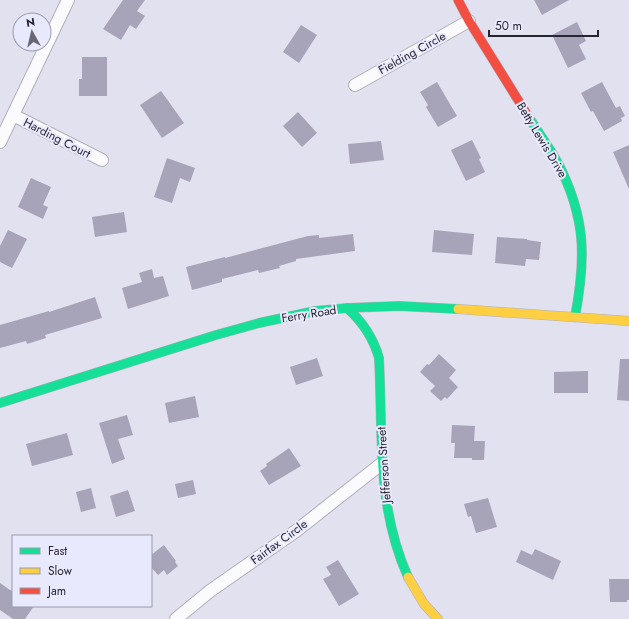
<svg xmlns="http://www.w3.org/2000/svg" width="629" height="619" font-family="Jost,sans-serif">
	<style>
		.building { fill: #a7a4b9 }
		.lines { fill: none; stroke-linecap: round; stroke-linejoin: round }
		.street-casing { stroke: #b0b0bb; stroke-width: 14 }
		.fast-casing { stroke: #b0b0bb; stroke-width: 10 }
		.slow-casing { stroke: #b0b0bb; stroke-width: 10 }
		.jam-casing { stroke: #b0b0bb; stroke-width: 10 }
		.street { stroke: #fbfafd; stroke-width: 12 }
		.fast { stroke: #16e098; stroke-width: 9 }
		.slow { stroke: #ffcf43; stroke-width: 9 }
		.jam { stroke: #f24e42; stroke-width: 9 }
		.labels { text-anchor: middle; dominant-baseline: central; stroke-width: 4; stroke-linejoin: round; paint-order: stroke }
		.street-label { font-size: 12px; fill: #272630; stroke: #e9e9fe }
	</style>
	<rect width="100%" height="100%" fill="#e2e1ef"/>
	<g class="building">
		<polygon points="123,0 145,0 137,11 145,16 136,29 130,25 121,40 103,29"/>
		<polygon points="534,0 569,0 542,15"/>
		<polygon points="577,22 586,41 579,45 586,59 568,68 552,35"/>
		<polygon points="301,25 317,35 299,63 283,52"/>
		<polygon points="82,57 107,57 107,96 79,96 79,79 82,79"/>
		<polygon points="437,82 457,116 438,127 426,107 428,105 420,92"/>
		<polygon points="602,82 616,108 620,106 625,116 621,118 622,121 604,131 593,111 591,112 581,93"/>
		<polygon points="161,91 184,123 162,138 140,105"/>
		<polygon points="298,112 317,133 302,147 283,126"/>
		<polygon points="472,140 481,158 479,159 485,172 466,181 451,150"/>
		<polygon points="381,141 384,160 350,164 348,144"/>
		<polygon points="629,145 629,189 613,152"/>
		<polygon points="167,158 195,168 190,182 180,178 172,203 154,197"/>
		<polygon points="31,178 51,187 43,205 48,207 43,219 18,207"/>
		<polygon points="124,212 127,232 95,237 92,217"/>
		<polygon points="8,230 27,239 12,268 0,262 0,246"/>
		<polygon points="434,230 474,234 472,255 432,252"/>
		<polygon points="353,234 355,251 296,259 296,261 279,266 280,268 259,273 258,270 222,279 222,282 192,290 186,267 225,257 225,258 308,236 319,235 319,238"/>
		<polygon points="497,237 527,239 527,240 541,242 539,260 526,259 525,266 495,263"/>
		<polygon points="152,269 154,278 163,276 169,296 128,309 122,288 142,282 139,273"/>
		<polygon points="95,297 102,318 45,335 46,338 27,344 26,341 0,348 0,325 49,311 49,312"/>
		<polygon points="439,354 456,370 449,378 458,387 447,399 445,397 441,401 430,391 435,386 420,372 427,364 429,365"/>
		<polygon points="317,358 323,376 296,385 290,367"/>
		<polygon points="620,359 629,359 629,401 617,400"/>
		<polygon points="588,371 588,393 554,393 554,372"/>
		<polygon points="195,396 199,417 169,423 165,403"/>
		<polygon points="127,415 133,435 118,439 125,459 112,464 99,423"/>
		<polygon points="452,425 475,426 474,441 485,441 484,460 472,460 472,458 454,458 455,443 451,443"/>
		<polygon points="67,433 73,455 32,466 26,444"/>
		<polygon points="289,448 301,466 269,485 260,471 267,466 266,464"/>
		<polygon points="193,480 196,494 178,498 175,484"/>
		<polygon points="91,488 96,508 81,512 76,492"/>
		<polygon points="128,490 135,511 116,517 110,496"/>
		<polygon points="488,498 497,527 476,533 471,516 468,517 464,504"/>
		<polygon points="164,545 176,561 175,562 178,566 167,575 164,570 158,575 151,567 151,555"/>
		<polygon points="535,549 561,561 553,580 516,562 521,550 532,555"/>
		<polygon points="338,560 359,594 339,606 323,579 331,575 326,567"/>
		<polygon points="609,579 629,579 629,600 627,600 627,602 610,602"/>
		<polygon points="0,583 13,592 13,606 34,606 25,619 13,619 0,610"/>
	</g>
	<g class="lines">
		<defs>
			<g id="street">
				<polyline points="355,85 469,21"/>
				<polyline points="13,115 102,160"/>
				<polyline points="0,142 68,0"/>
				<polyline points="176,619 210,591 296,531 381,464"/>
			</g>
			<g id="fast">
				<path d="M 528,116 C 538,132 550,148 559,165 C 586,219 586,258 575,317"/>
				<path d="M 347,308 C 363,322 373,337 379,358 C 383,434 376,506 408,577"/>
				<polyline points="0,403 216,335 259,323 315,311 347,308 399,306 458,309"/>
			</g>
			<g id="slow">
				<polyline points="458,309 629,321"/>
				<polyline points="408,577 424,604 438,619"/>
			</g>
			<polyline id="jam" points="458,0 469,21 528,116"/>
		</defs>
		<use href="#street" class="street-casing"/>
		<use href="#fast" class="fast-casing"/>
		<use href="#slow" class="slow-casing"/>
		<use href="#jam" class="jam-casing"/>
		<use href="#street" class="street"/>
		<use href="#fast" class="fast"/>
		<use href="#slow" class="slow"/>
		<use href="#jam" class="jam"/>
	</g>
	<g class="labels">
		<g class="street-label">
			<text transform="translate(412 53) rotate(-29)">Fielding Circle</text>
			<text transform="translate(57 138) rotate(27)">Harding Court</text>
			<text transform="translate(542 140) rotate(59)">Betty Lewis Drive</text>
			<text transform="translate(309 314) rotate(-9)">Ferry Road</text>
			<text transform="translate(384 465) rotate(-94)">Jefferson Street</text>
			<text transform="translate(279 542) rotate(-36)">Fairfax Circle</text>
		</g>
	</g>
	<rect x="12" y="535" width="140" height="72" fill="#e9e9fe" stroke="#9b9bac"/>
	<rect x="20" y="548" width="20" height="6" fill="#16e098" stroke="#9b9bac"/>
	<text x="48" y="555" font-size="12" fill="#272630">Fast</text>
	<rect x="20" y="568" width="20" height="6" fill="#ffcf43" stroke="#9b9bac"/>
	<text x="48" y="575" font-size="12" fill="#272630">Slow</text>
	<rect x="20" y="588" width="20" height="6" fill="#f24e42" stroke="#9b9bac"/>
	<text x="48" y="595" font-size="12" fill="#272630">Jam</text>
	<g transform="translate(32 32) rotate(352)"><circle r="19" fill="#e9e9fe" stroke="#9b9bac"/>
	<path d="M0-3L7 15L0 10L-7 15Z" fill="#686773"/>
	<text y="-6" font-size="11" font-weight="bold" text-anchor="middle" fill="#272630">N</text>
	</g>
	<path d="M489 30v6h109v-6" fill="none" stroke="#272630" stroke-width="2"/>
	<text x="495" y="30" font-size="12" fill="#272630" stroke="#e9e9fe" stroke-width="3" paint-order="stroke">50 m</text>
</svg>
